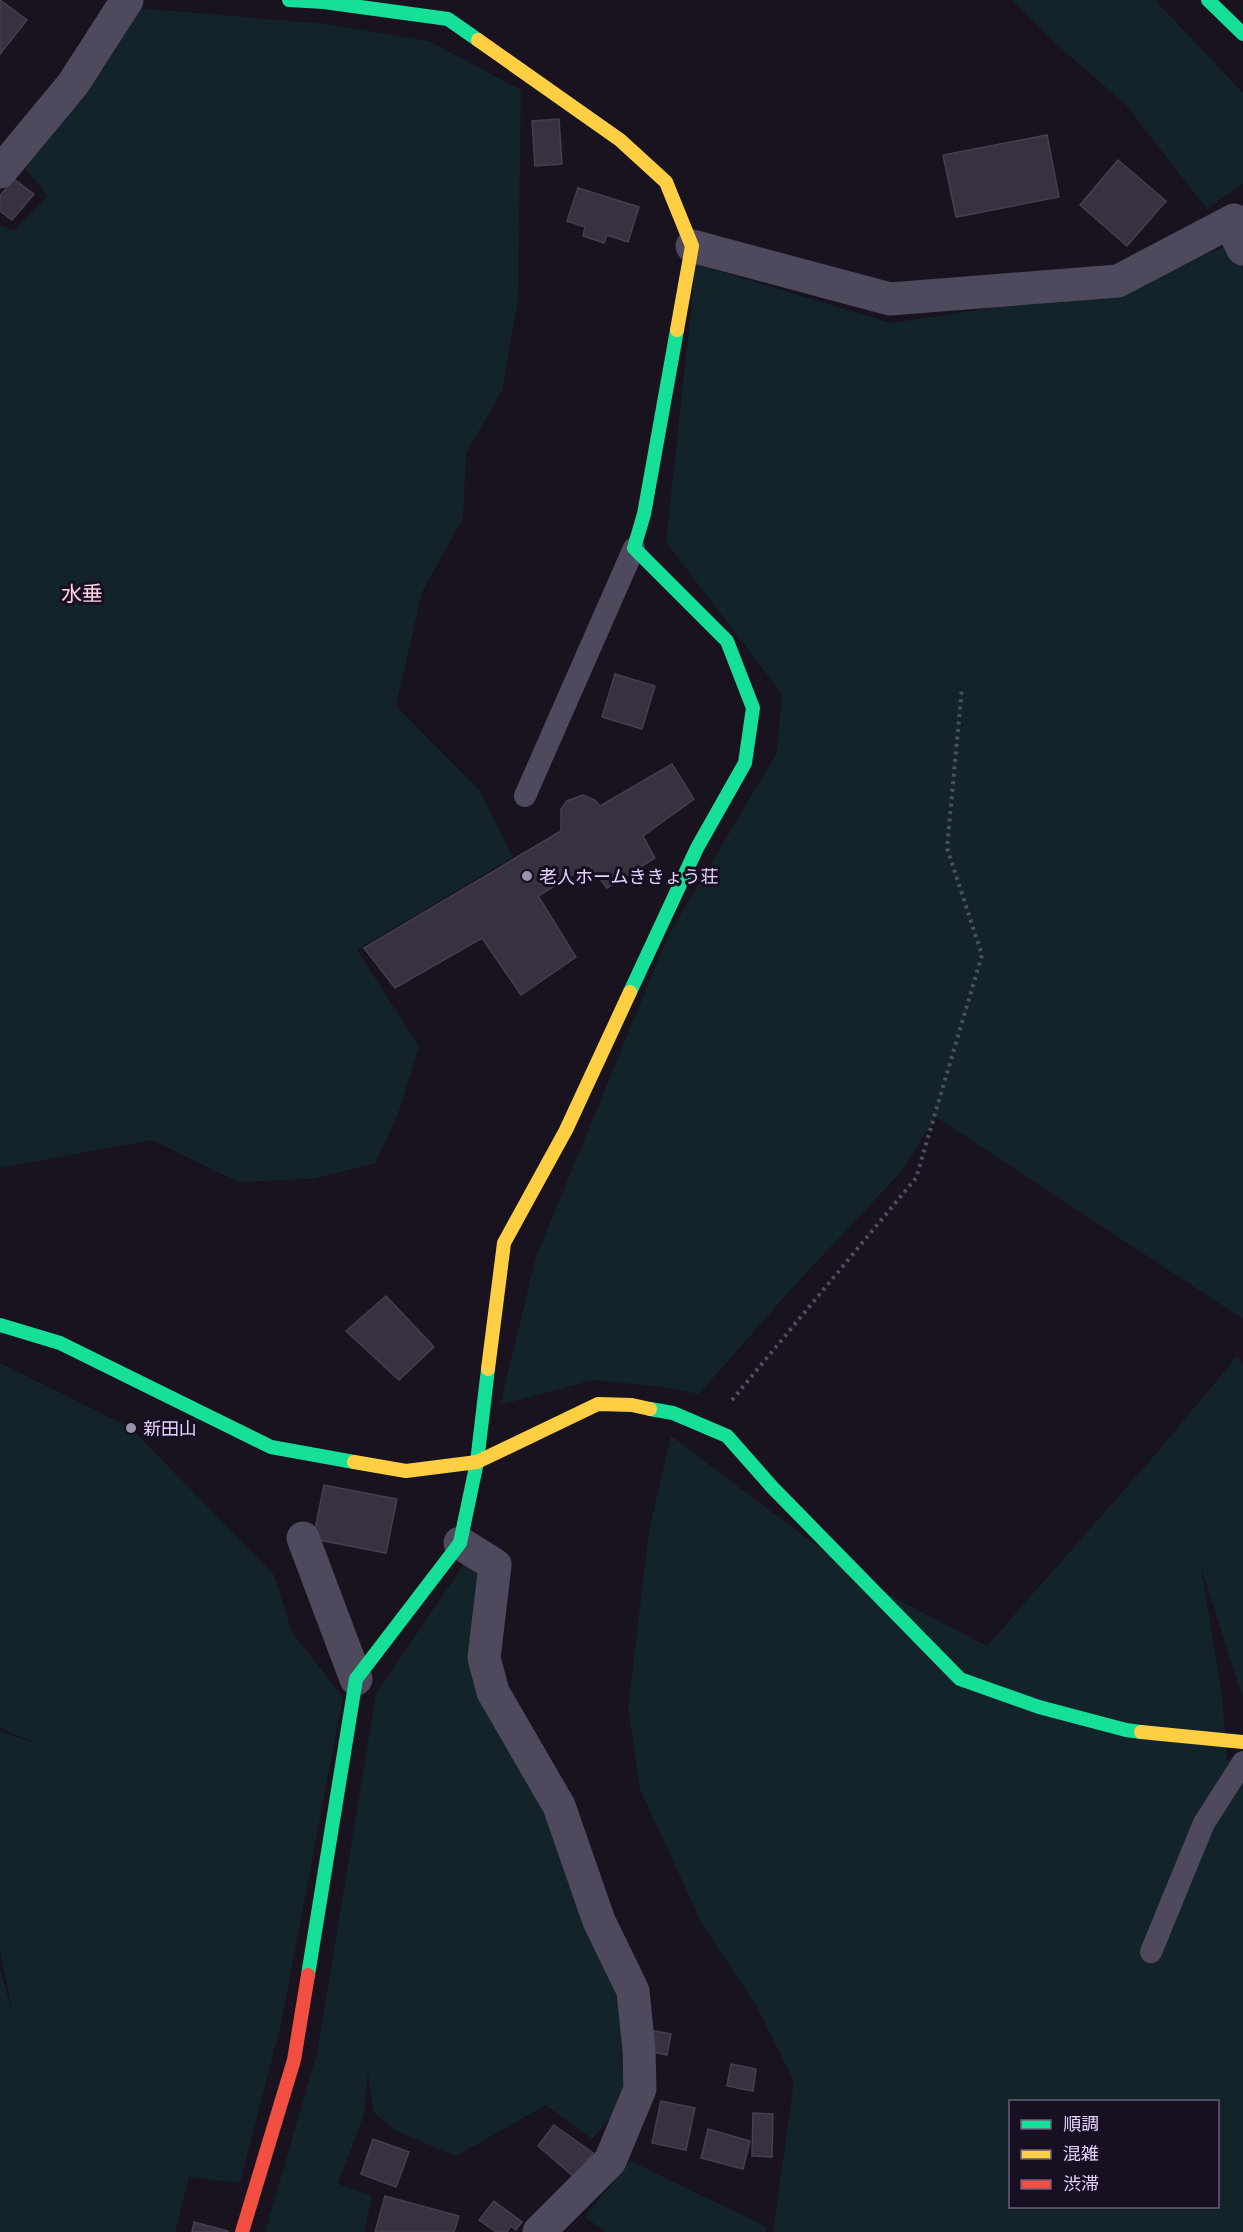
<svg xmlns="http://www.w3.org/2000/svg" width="1243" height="2232" font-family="Ubuntu,'Noto Sans JP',sans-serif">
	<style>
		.green { fill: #13232a; fill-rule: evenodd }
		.building { fill: #383140; stroke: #463e51; stroke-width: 1.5 }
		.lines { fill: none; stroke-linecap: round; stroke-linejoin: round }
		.path { stroke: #4b4f5f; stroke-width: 4; stroke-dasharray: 3 4.5; stroke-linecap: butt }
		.lane { stroke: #4f495e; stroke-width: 22 }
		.street { stroke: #4f495e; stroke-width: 33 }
		.fast { stroke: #16e098; stroke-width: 14 }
		.slow { stroke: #ffcf43; stroke-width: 14 }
		.jam { stroke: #f24e42; stroke-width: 14 }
		.poi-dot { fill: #9c8faf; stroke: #180f22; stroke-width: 2 }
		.labels { text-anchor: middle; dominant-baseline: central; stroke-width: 6; stroke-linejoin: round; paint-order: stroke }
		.poi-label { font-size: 18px; fill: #e3d2fd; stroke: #180f22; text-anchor: start }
		.quarter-label { font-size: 21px; fill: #fdd4e3; stroke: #180f22 }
	</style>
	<rect width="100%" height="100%" fill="#18131e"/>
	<g class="green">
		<polygon points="1012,0 1155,0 1243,93 1243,184 1207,209 1125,104 1056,44"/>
		<polygon points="136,8 326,24 429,41 521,90 518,300 502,391 466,453 463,518 422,592 396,706 480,791 513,857 357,950 419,1046 398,1114 375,1163 311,1179 238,1182 152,1140 0,1168 0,225 14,230 48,196 21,163"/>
		<polygon points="1230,244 1243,270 1243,1319 936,1117 900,1173 792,1288 699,1394 662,1387 594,1380 500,1405 536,1257 669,934 777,753 782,694 666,542 696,264 891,323 1130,287"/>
		<path d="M 1237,1356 L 1243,1365 L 1243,1699 L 1201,1567 L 1222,1695 L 1227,1760 L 1243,1758 L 1243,2232 L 773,2232 L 794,2081 L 756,2005 L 701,1922 L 640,1789 L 628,1708 L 649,1530 L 671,1436 L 812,1542 L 893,1597 L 987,1646 L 1161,1448 ZM 1222,1772 L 1204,1823 L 1163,1902 ZM 1010,2102 L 1218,2102 L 1218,2206 L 1010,2206 Z"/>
		<polygon points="0,1363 131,1428 274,1575 292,1632 343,1697 281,2024 240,2183 189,2177 175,2232 0,2232 0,1969 13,2015 0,1952 0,1731 40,1745 0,1728"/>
		<polygon points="466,1561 485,1571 493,1692 632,1989 621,2062 640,2082 592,2139 546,2105 456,2156 396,2131 373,2112 368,2072 364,2115 338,2184 372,2196 364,2232 265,2232 317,2053 376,1694"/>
		<polygon points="630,2161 767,2227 765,2232 606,2232 585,2217"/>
	</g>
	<g class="building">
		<polygon points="0,0 27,20 0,54"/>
		<polygon points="559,119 562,164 535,166 532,121"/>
		<polygon points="1047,135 1059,197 956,217 943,155"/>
		<polygon points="1118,160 1166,201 1127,246 1080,205"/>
		<polygon points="14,179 34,194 12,220 0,211 0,196"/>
		<polygon points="578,188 639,207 628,242 607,235 604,243 583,236 585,227 567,221"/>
		<polygon points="615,674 655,686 642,729 602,717"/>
		<polygon points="672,764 694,799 643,836 655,858 607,888 589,865 538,896 576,957 521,995 482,938 395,988 364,948 561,831 561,809 567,801 583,795 595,800 600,806"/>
		<polygon points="386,1296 434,1347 399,1380 346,1331"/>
		<polygon points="324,1485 397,1499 386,1553 313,1539"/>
		<polygon points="646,2029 671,2034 667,2055 642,2050"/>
		<polygon points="731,2064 756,2069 753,2091 727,2086"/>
		<polygon points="661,2101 695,2108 686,2150 652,2143"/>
		<polygon points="753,2113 773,2114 772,2157 752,2156"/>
		<polygon points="554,2125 593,2153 574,2177 538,2146"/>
		<polygon points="708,2129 750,2141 743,2169 701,2158"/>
		<polygon points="373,2139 409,2152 396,2187 361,2174"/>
		<polygon points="385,2196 459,2216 454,2232 375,2232"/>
		<polygon points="494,2201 522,2222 516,2230 511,2226 507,2232 496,2232 479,2220"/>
		<polygon points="194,2222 228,2231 228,2232 192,2232"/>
	</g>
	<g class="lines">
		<polyline class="path" points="732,1400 916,1178 982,955 947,848 962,687"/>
		<g class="lane">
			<polyline points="525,796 634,548"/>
			<polyline points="1151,1952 1204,1823 1243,1762"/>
		</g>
		<g class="street">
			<polyline points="0,172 73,84 127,0"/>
			<polyline points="692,246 890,299 1118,281 1234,220 1237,237 1243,249"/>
			<polyline points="303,1538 356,1679"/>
			<polyline points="460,1543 495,1565 484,1658 493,1692 559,1806 599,1921 633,1991 639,2050 640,2089 610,2161 539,2232"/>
		</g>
		<g class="fast">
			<polyline points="289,0 324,2 448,19 478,40"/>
			<polyline points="1208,0 1243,34"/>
			<polyline points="630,992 697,848 745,763 753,708 727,641 634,548 644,514 677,330"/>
			<polyline points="0,1325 60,1343 271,1447 354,1462"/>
			<polyline points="650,1409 673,1413 727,1436 772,1487 960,1679 1039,1707 1126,1730 1141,1732"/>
			<polyline points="308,1975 356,1679 460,1543 477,1462 488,1369"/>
		</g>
		<g class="slow">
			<polyline points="478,40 620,140 666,182 692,246 677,330"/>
			<polyline points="488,1369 504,1243 566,1130 630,992"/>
			<polyline points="354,1462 406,1471 477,1462 598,1404 632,1405 650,1409"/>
			<polyline points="1141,1732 1243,1742"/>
		</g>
		<polyline class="jam" points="242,2232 294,2060 308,1975"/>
	</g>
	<g class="poi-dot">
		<circle cx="527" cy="876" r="6"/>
		<circle cx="131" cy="1428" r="6"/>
	</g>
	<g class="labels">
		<g class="poi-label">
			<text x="539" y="876">老人ホームききょう荘</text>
			<text x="143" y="1428">新田山</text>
		</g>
		<g class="quarter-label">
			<text x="82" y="593">水垂</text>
		</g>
	</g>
	<rect x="1009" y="2100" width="210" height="108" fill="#180f22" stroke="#695d7a" stroke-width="1.5"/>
	<rect x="1021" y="2120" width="30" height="9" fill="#16e098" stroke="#695d7a" stroke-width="1.5"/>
	<text x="1063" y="2130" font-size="18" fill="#e3d2fd">順調</text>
	<rect x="1021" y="2150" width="30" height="9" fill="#ffcf43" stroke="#695d7a" stroke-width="1.5"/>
	<text x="1063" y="2160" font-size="18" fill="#e3d2fd">混雑</text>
	<rect x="1021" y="2180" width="30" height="9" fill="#f24e42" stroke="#695d7a" stroke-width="1.5"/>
	<text x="1063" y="2190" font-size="18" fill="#e3d2fd">渋滞</text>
</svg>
